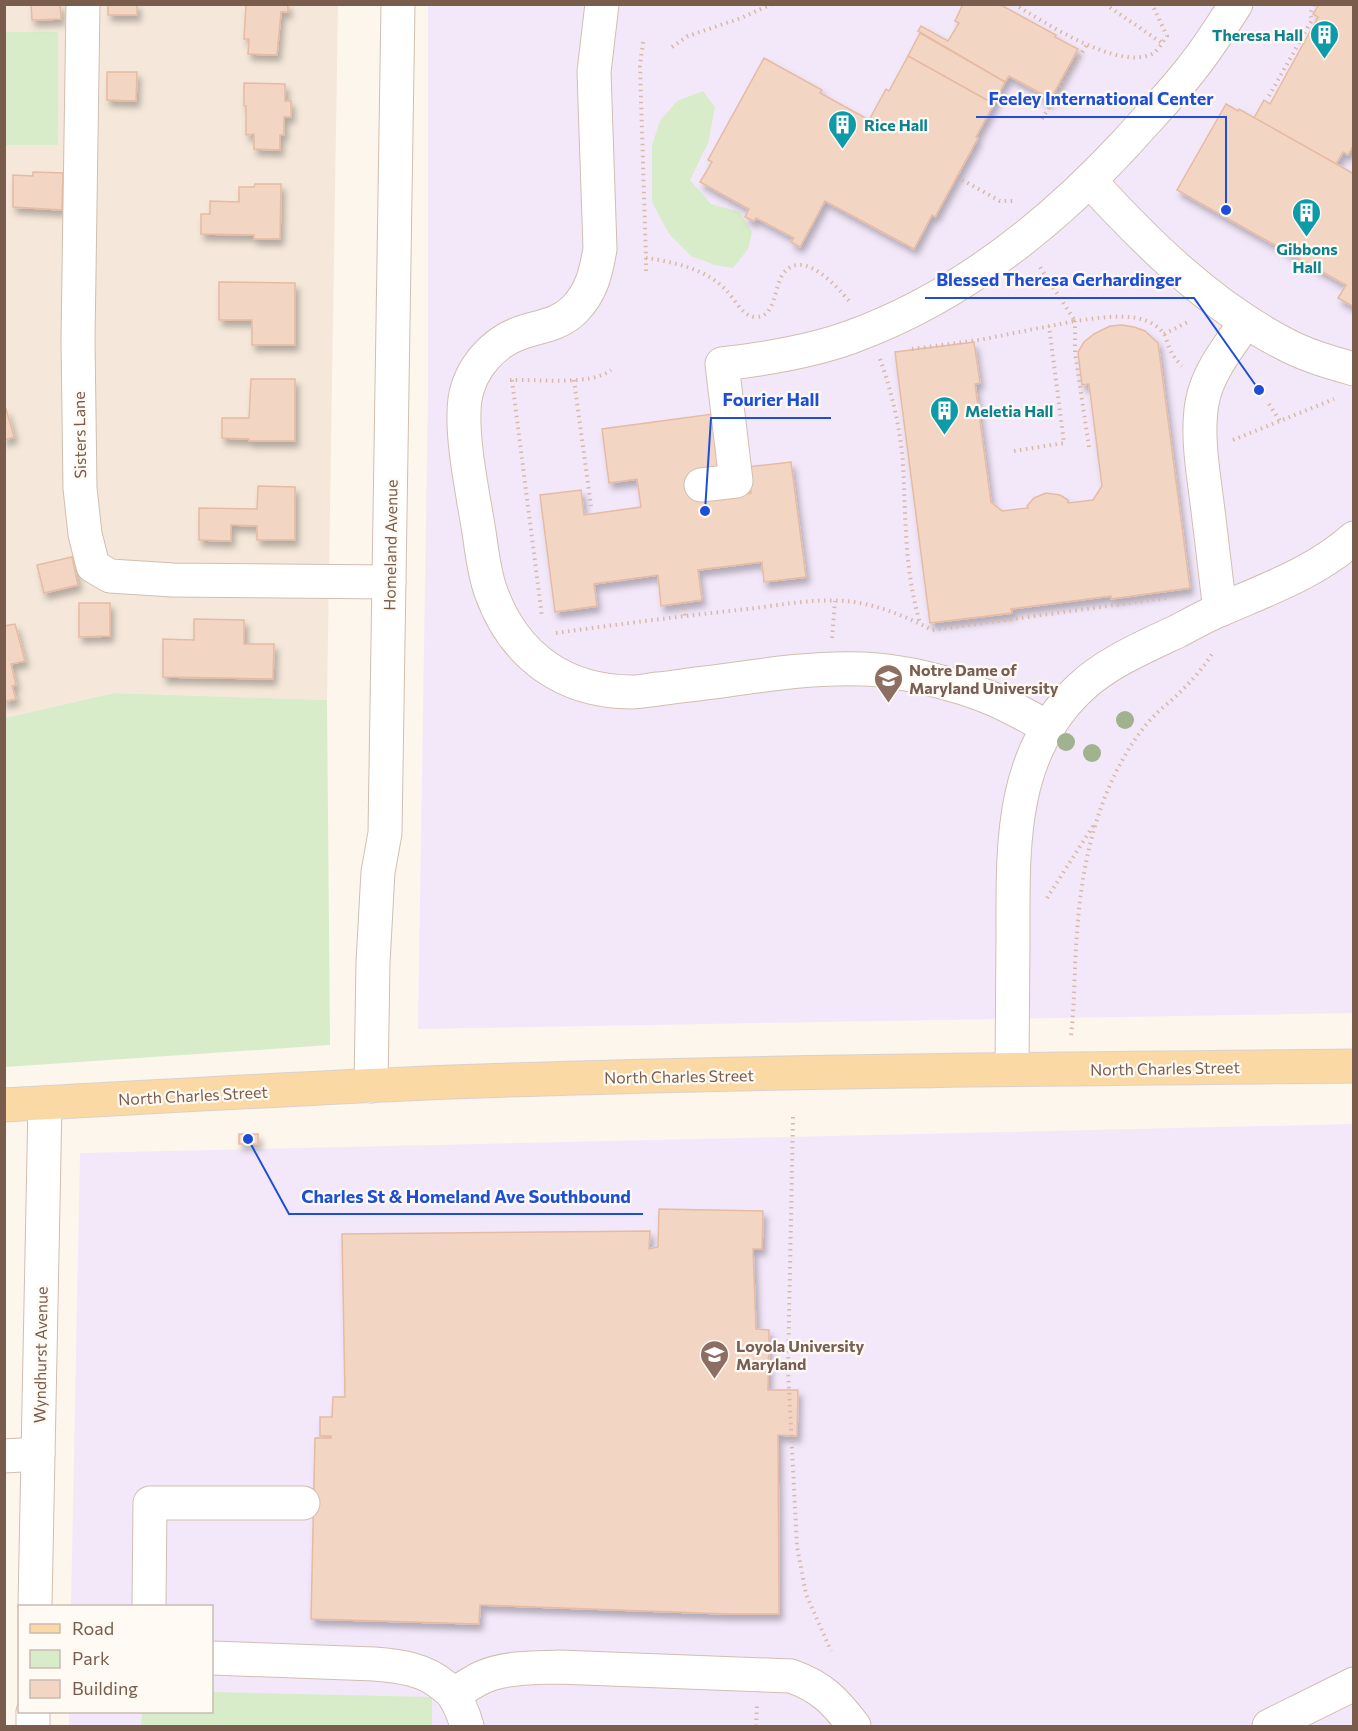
<svg xmlns="http://www.w3.org/2000/svg" width="1358" height="1731" font-family="Commissioner,sans-serif">
	<style>
		.residential { fill: #f5e8da }
		.education { fill: #f3e8fa }
		.green { fill: #d8ecc9 }
		.building { fill: #f3d5c3; stroke: #e6bba3; stroke-width: 1.5; filter: url(#shadow) }
		.lines { fill: none; stroke-linecap: round; stroke-linejoin: round }
		.minor-casing { stroke: #d1beb0; stroke-width: 35 }
		.major-casing { stroke: #dad1cd; stroke-width: 35 }
		.path { stroke: #d9b8a5; stroke-width: 4; stroke-dasharray: 1.5 4.5; stroke-linecap: butt }
		.minor { stroke: #fff; stroke-width: 33 }
		.major { stroke: #fbd9a5; stroke-width: 33 }
		.tree { fill: #a0b28e }
		.labels { text-anchor: middle; dominant-baseline: central; stroke-width: 4.5; stroke-linejoin: round; paint-order: stroke }
		.culture-label { font-size: 16px; font-weight: bold; fill: #0d838f; stroke: #fffaf3; text-anchor: start }
		.street-label { font-size: 16px; fill: #7a5c4d; stroke: #fffaf3 }
		.education-label { font-size: 16px; font-weight: bold; fill: #785e54; stroke: #fffaf3; text-anchor: start }
		.leader { fill: none; stroke: #1d4ed8; stroke-width: 2 }
		.callout-dot { fill: #1d4ed8; stroke: #fffaf3; stroke-width: 2 }
		.callout-label { font-size: 18px; text-anchor: middle; font-weight: bold; fill: #1d4ed8; stroke: #fffaf3; stroke-width: 4.5; stroke-linejoin: round; paint-order: stroke }
	</style>
	<defs>
		<filter id="shadow"><feDropShadow dx="3.5" dy="6" stdDeviation="3" flood-color="#0004"/></filter>
	</defs>
	<rect width="100%" height="100%" fill="#fdf6ec"/>
	<polygon class="residential" points="4,5 338,5 327,700 114,693 5,718"/>
	<g class="education">
		<polygon points="428,5 1353,5 1353,1013 418,1029 428,393"/>
		<polygon points="1353,1124 1353,1726 69,1726 69,1712 212,1712 212,1606 71,1606 80,1153"/>
	</g>
	<g class="green">
		<rect x="5" y="32" width="53" height="113"/>
		<polygon points="703,91 715,107 708,143 690,180 711,204 740,212 752,232 748,249 733,268 715,265 691,256 669,234 652,202 652,145 660,121 677,101"/>
		<polygon points="114,693 327,700 330,1045 5,1067 5,718"/>
		<polygon points="212,1692 432,1697 432,1726 141,1726 142,1712 212,1712"/>
	</g>
	<g class="building">
		<polygon points="31,4 60,4 61,19 32,20"/>
		<rect x="108" y="4" width="29" height="11"/>
		<polygon points="246,4 288,4 288,12 281,12 277,55 248,54 249,39 244,39"/>
		<polygon points="963,4 999,4 1056,35 1055,37 1078,49 1049,102 1041,98 1042,94 1009,76 1005,82 918,31 921,26 948,41 959,23 955,21"/>
		<polygon points="1319,4 1354,4 1354,144 1348,155 1343,152 1336,164 1254,118 1264,100 1270,104 1318,17 1313,14"/>
		<polygon points="920,33 1005,82 994,104 908,56"/>
		<polygon points="908,56 994,104 976,137 978,138 935,217 932,215 914,249 825,201 800,247 791,242 794,238 756,218 754,221 745,217 749,209 700,182 712,162 708,160 764,58 822,90 820,93 869,120 886,89 889,91"/>
		<polygon points="107,72 137,72 136,101 107,100"/>
		<polygon points="244,83 285,84 285,101 291,101 291,117 284,117 284,135 280,135 280,150 254,149 254,134 246,135 246,106 244,106"/>
		<polygon points="1226,104 1238,111 1239,109 1354,174 1354,307 1338,298 1346,285 1177,190"/>
		<polygon points="33,172 63,173 62,210 13,207 13,175 33,176"/>
		<polygon points="255,184 281,184 280,239 254,239 254,235 201,234 201,214 210,214 210,201 239,202 239,187 254,187"/>
		<polygon points="219,282 295,283 295,345 252,345 252,320 219,320"/>
		<polygon points="1122,325 1134,327 1145,331 1158,343 1190,588 1111,599 1111,596 1011,609 1012,613 930,623 895,352 974,342 980,383 975,384 991,502 1002,511 1028,508 1027,506 1034,498 1046,493 1060,495 1068,500 1068,503 1093,500 1102,486 1089,384 1082,385 1078,352 1084,342 1094,334 1110,326"/>
		<polygon points="251,379 295,379 295,441 249,441 249,439 222,438 222,418 249,418"/>
		<polygon points="4,409 6,409 14,437 4,440"/>
		<polygon points="713,414 720,468 698,500 751,493 748,467 791,462 806,577 764,582 762,562 698,570 702,600 661,606 658,575 594,584 597,606 555,612 540,495 581,490 584,515 641,507 637,479 609,483 602,429"/>
		<polygon points="258,486 295,487 295,540 257,540 257,526 231,525 231,541 199,540 199,508 257,509"/>
		<polygon points="72,557 78,585 44,593 37,565"/>
		<polygon points="79,603 110,603 110,636 79,637"/>
		<polygon points="194,619 244,620 244,644 274,644 273,679 163,677 163,639 194,640"/>
		<polygon points="15,624 25,661 11,664 16,685 12,686 16,699 4,702 4,626"/>
		<rect x="239" y="1134" width="19" height="10"/>
		<polygon points="659,1209 763,1211 762,1249 753,1249 756,1329 769,1330 768,1390 798,1390 797,1436 778,1435 779,1614 728,1614 480,1605 479,1624 311,1619 315,1438 331,1438 331,1436 320,1436 320,1417 332,1417 333,1397 345,1397 342,1234 650,1231 649,1249 658,1247"/>
	</g>
	<g class="lines">
		<defs>
			<g id="minor">
				<polyline points="83,4 78,340 80,488 85,534 93,566 110,576 173,580 389,582"/>
				<path d="M 602,4 L 594,72 L 600,249 C 596,272 592,292 574,310 C 560,324 542,326 523,332 C 494,341 470,368 465,399 C 460,435 473,494 479,532 C 482,552 484,573 491,592 C 514,656 564,692 632,692 C 640,692 649,690 658,689 C 676,687 695,684 714,682 C 763,675 813,667 863,669 C 901,670 957,684 993,699 C 1012,707 1030,718 1048,727"/>
				<path d="M 1090,181 C 1146,242 1207,303 1281,342 C 1304,355 1329,362 1354,369"/>
				<path d="M 701,485 L 736,481 L 722,364 C 765,359 810,352 851,337 C 959,298 1049,226 1126,143 C 1148,118 1172,94 1192,68 C 1208,48 1222,26 1236,4"/>
				<path d="M 1220,610 C 1215,571 1211,533 1206,495 C 1202,465 1197,432 1202,403 C 1207,373 1229,346 1246,322"/>
				<path d="M 1012,1069 C 1012,1026 1013,982 1013,938 C 1013,848 1009,755 1080,688 C 1106,663 1146,646 1178,631 C 1193,623 1207,615 1222,609 C 1268,589 1316,572 1354,538"/>
				<polyline points="371,1086 373,962 378,872 385,833 398,4"/>
				<polyline points="4,1456 38,1454"/>
				<polyline points="35,1606 45,1103"/>
				<polyline points="149,1606 150,1503 303,1503"/>
				<path d="M 212,1658 L 374,1664 C 400,1666 424,1669 444,1686 C 448,1689 452,1692 454,1696 C 460,1705 464,1716 467,1726"/>
				<path d="M 453,1694 C 463,1689 472,1682 483,1677 C 506,1667 534,1668 559,1667 L 791,1676 C 822,1687 835,1701 854,1726"/>
				<polyline points="33,1726 33,1712"/>
				<polyline points="1269,1726 1354,1684"/>
			</g>
			<path id="major" d="M 4,1105 C 153,1097 303,1088 452,1082 C 752,1071 1053,1069 1354,1066"/>
		</defs>
		<use href="#minor" class="minor-casing"/>
		<use href="#major" class="major-casing"/>
		<g class="path">
			<polyline points="929,4 931,8"/>
			<path d="M 1014,4 C 1044,22 1118,71 1152,54 C 1158,51 1163,41 1167,36 L 1152,4"/>
			<polyline points="1105,4 1162,43"/>
			<path d="M 643,42 L 640,66 L 646,258 C 674,262 706,269 726,290 C 734,298 742,316 755,317 C 776,318 774,286 783,274 C 803,247 837,287 850,302"/>
			<polyline points="672,47 688,36 741,18 772,4"/>
			<polyline points="1269,96 1312,20 1310,14 1314,4"/>
			<polyline points="1042,119 1087,44"/>
			<polyline points="957,177 1000,201 1016,201"/>
			<polyline points="646,271 646,258"/>
			<polyline points="1164,334 1190,321"/>
			<polyline points="912,349 979,340 1075,321 1040,267"/>
			<path d="M 880,359 C 892,393 900,427 903,463 C 906,519 904,568 920,623"/>
			<path d="M 510,380 C 536,379 592,386 611,370"/>
			<polyline points="512,380 542,617"/>
			<polyline points="574,380 591,506"/>
			<polyline points="1269,404 1280,421"/>
			<polyline points="1233,440 1334,399"/>
			<path d="M 1089,447 L 1075,353 L 1075,321 C 1101,318 1145,308 1164,334 C 1166,337 1167,343 1169,347 C 1172,355 1176,360 1182,366"/>
			<polyline points="1014,451 1064,443 1049,326"/>
			<polyline points="683,602 685,616"/>
			<path d="M 556,633 C 620,624 683,616 747,609 C 783,605 823,596 860,603 C 886,608 909,618 932,630 L 1166,598"/>
			<polyline points="832,638 835,601"/>
			<polyline points="1047,898 1095,823"/>
			<path d="M 1071,1035 C 1075,1001 1074,968 1077,934 C 1081,869 1095,803 1130,747 C 1137,736 1146,724 1155,715 C 1162,707 1172,701 1179,693 C 1192,681 1204,667 1214,651"/>
			<polyline points="793,1117 788,1369 797,1547 806,1594 831,1651"/>
			<polyline points="756,1726 757,1706"/>
		</g>
		<use href="#minor" class="minor"/>
		<use href="#major" class="major"/>
	</g>
	<g class="tree">
		<circle cx="1125" cy="720" r="9"/>
		<circle cx="1066" cy="742" r="9"/>
		<circle cx="1092" cy="753" r="9"/>
	</g>
	<defs>
		<symbol id="building-pin" viewBox="-11 -11 22 30"><path d="M0 17L-7.5 6A9.5 9.5 0 1 1 7.5 6Z" fill="#0f9aa8" stroke="#fffaf3"/><path d="M-4-6H4V6H1V3H-1V6H-4ZM-2.5-4.3h1.7v1.8h-1.7ZM.8-4.3h1.7v1.8H.8ZM-2.5-1h1.7V.8h-1.7ZM.8-1h1.7V.8H.8Z" fill="#fff"/></symbol>
		<symbol id="university-pin" viewBox="-11 -11 22 30"><path d="M0 17L-7.5 6A9.5 9.5 0 1 1 7.5 6Z" fill="#8d6e63" stroke="#fffaf3"/><path d="M0-5L7-2L0 1L-7-2ZM-4 1L0 2.5L4 1V4Q0 6-4 4Z" fill="#fff"/></symbol>
	</defs>
	<g fill-rule="evenodd">
		<use href="#building-pin" x="1308" y="18" width="33" height="45"/>
		<use href="#building-pin" x="826" y="108" width="33" height="45"/>
		<use href="#building-pin" x="1290" y="196" width="33" height="45"/>
		<use href="#building-pin" x="928" y="394" width="33" height="45"/>
		<use href="#university-pin" x="872" y="662" width="33" height="45"/>
		<use href="#university-pin" x="698" y="1338" width="33" height="45"/>
	</g>
	<g class="labels">
		<g class="culture-label">
			<text x="1303" y="34" text-anchor="end">Theresa Hall</text>
			<text x="864" y="124">Rice Hall</text>
			<text x="1307" y="248" text-anchor="middle">Gibbons<tspan x="1307" dy="18">Hall</tspan></text>
			<text x="965" y="410">Meletia Hall</text>
		</g>
		<g class="street-label">
			<text transform="translate(79 435) rotate(-91)">Sisters Lane</text>
			<text transform="translate(390 545) rotate(-89)">Homeland Avenue</text>
			<text transform="translate(1165 1068) rotate(-1)">North Charles Street</text>
			<text transform="translate(679 1076) rotate(-1)">North Charles Street</text>
			<text transform="translate(193 1095) rotate(-3)">North Charles Street</text>
			<text transform="translate(40 1355) rotate(-89)">Wyndhurst Avenue</text>
		</g>
		<g class="education-label">
			<text x="909" y="669">Notre Dame of<tspan x="909" dy="18">Maryland University</tspan></text>
			<text x="736" y="1345">Loyola University<tspan x="736" dy="18">Maryland</tspan></text>
		</g>
	</g>
	<path class="leader" d="M1226 210L1226 117H976M1259 390L1194 298H925M705 511L711 418H831M248 1139L289 1214H643"/>
	<g class="callout-dot">
		<circle cx="1226" cy="210" r="6"/>
		<circle cx="1259" cy="390" r="6"/>
		<circle cx="705" cy="511" r="6"/>
		<circle cx="248" cy="1139" r="6"/>
	</g>
	<g class="callout-label">
		<text x="1101" y="105">Feeley International Center</text>
		<text x="1059" y="286">Blessed Theresa Gerhardinger</text>
		<text x="771" y="406">Fourier Hall</text>
		<text x="466" y="1203">Charles St &amp; Homeland Ave Southbound</text>
	</g>
	<rect width="1358" height="1731" fill="none" stroke="#7a5c4d" stroke-width="12"/>
	<rect x="18" y="1605" width="195" height="108" fill="#fffaf3" stroke="#cabbb1" stroke-width="1.5"/>
	<rect x="30" y="1624" width="30" height="9" fill="#fbd9a5" stroke="#cabbb1" stroke-width="1.5"/>
	<text x="72" y="1635" font-size="18" fill="#7a5c4d">Road</text>
	<rect x="30" y="1650" width="30" height="18" fill="#d8ecc9" stroke="#cabbb1" stroke-width="1.5"/>
	<text x="72" y="1665" font-size="18" fill="#7a5c4d">Park</text>
	<rect x="30" y="1680" width="30" height="18" fill="#f3d5c3" stroke="#cabbb1" stroke-width="1.5"/>
	<text x="72" y="1695" font-size="18" fill="#7a5c4d">Building</text>
</svg>
